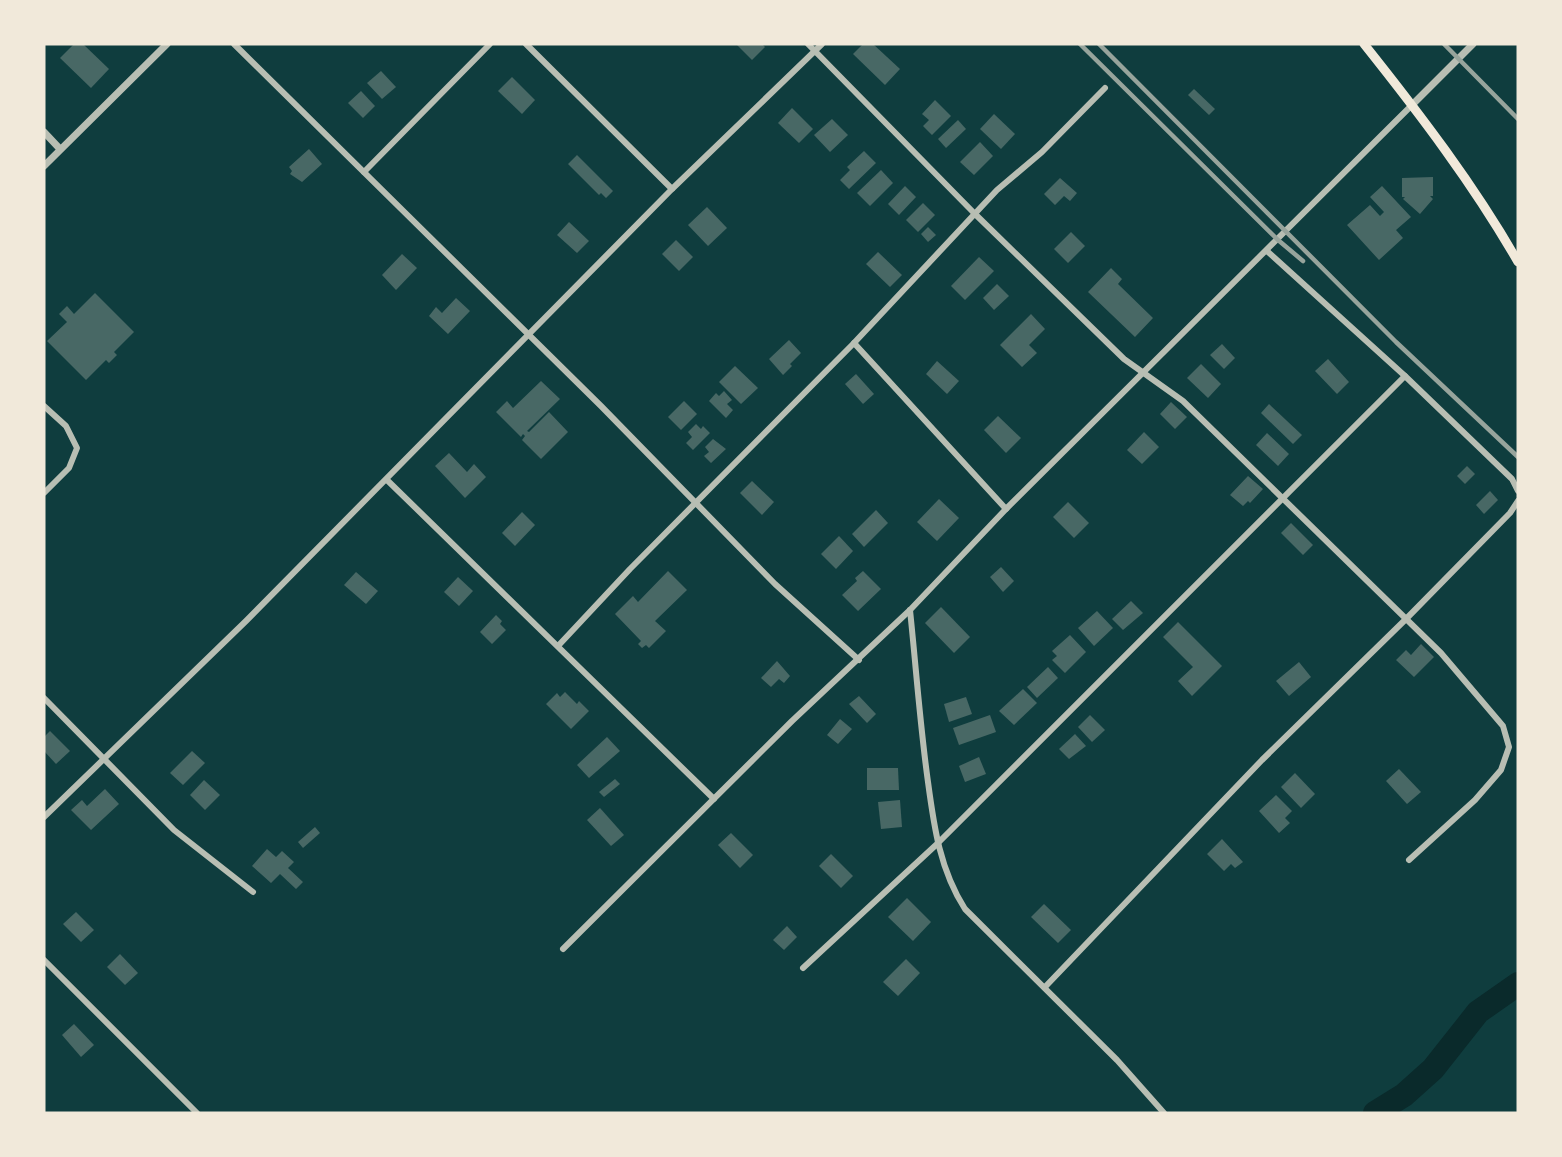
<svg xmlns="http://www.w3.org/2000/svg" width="1562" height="1157" font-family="'Open Sans',sans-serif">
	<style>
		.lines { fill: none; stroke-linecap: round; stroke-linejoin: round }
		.river { stroke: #0a2a2b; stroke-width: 24 }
		.building { fill: #486865 }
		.minor { stroke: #b8beb3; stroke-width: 6 }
		.tertiary { stroke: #b8beb3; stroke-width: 7 }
		.primary { stroke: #f1e9da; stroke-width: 9 }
		.rail { stroke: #97a49c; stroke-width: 4.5 }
	</style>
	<rect width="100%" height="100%" fill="#0f3d3e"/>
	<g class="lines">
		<polyline class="river" points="1375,1113 1404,1095 1433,1069 1478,1012 1518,984"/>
	</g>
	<g class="building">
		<polygon points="74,44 83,44 109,69 91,88 60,58"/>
		<polygon points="736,44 762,44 765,47 752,60"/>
		<polygon points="863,44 873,44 900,69 885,85 853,54"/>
		<polygon points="381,71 396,87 382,99 367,83"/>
		<polygon points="512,77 535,100 522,114 498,91"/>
		<polygon points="1194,89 1215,109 1209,115 1188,95"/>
		<polygon points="361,91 375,106 363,118 348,103"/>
		<polygon points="935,100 951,116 932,135 923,126 929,120 922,114"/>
		<polygon points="792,108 813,129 799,143 778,123"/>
		<polygon points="994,114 1015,134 1001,149 980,129"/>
		<polygon points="832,119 848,135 830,152 814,135"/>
		<polygon points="958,120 966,129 946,148 938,139"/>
		<polygon points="980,142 993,156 974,175 960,162"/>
		<polygon points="309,149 322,164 302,182 290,174 292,171 289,167"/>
		<polygon points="864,151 876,163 849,189 840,180 850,170 847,167"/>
		<polygon points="577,155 613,191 606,198 601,193 599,195 568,164"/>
		<polygon points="881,170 893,183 870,206 857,193"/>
		<polygon points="1433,177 1433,196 1430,196 1433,199 1420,214 1403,199 1405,197 1402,197 1402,178"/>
		<polygon points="1060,178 1077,193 1070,201 1064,196 1055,205 1044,194"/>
		<polygon points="905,186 916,197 899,215 888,204"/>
		<polygon points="1382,186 1411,217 1396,230 1403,238 1379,260 1347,225 1370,205 1380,216 1384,212 1370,197"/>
		<polygon points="923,203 935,215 918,232 906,220"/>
		<polygon points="707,207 727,228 708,246 688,225"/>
		<polygon points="569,222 589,241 577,253 557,235"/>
		<polygon points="928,227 936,235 928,242 921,234"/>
		<polygon points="1071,232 1085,246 1068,263 1054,249"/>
		<polygon points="676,240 693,257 679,271 662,254"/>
		<polygon points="878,252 902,275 890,287 866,264"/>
		<polygon points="402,254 417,268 396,290 382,275"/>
		<polygon points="979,257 994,271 965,300 951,286"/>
		<polygon points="1111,268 1122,279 1118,284 1153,318 1135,337 1088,292"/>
		<polygon points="997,284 1009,296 994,310 983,298"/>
		<polygon points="95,293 134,332 114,352 117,355 109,363 106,360 86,380 47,341 67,322 59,314 67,306 74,314"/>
		<polygon points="456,298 470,311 448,334 429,316 436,307 442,313"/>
		<polygon points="1031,314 1045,329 1029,345 1037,353 1022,367 1000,345"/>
		<polygon points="789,340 801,353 790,364 792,366 783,375 769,359"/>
		<polygon points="1222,344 1235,358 1224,369 1210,355"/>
		<polygon points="1328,359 1349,382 1337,394 1315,371"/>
		<polygon points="937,361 959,381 947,394 926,374"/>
		<polygon points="1201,364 1221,384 1208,398 1187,378"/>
		<polygon points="735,366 758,388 741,404 719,382"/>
		<polygon points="856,374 874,394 863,404 845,384"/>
		<polygon points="541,381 560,399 527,431 529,432 549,412 568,432 541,459 522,440 525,436 523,434 521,437 496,412 507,401 513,408"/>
		<polygon points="724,391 732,400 727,404 733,410 726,418 709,401 716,393 719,396"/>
		<polygon points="684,401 697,414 681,430 668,417"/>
		<polygon points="1171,402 1187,417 1175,429 1160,414"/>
		<polygon points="1269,404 1302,435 1293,444 1261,413"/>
		<polygon points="998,416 1021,438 1006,453 984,430"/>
		<polygon points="696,424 701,429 703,426 710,433 693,450 686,443 692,437 688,432"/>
		<polygon points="1144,432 1159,447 1142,464 1127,450"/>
		<polygon points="1267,433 1289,454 1278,466 1256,445"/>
		<polygon points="713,439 726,449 711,463 704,456 709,452 705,447"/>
		<polygon points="449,453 467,472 474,464 486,477 465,498 435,466"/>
		<polygon points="1467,466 1475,474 1465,484 1457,476"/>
		<polygon points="1248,476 1263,489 1250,503 1248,501 1243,506 1230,495"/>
		<polygon points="752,481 774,502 762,515 740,493"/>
		<polygon points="1490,491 1498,500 1484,514 1476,505"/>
		<polygon points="939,499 959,518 937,541 917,522"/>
		<polygon points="1068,502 1089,523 1074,538 1053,517"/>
		<polygon points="876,510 888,523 864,547 852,534"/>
		<polygon points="522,512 535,525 515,546 502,533"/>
		<polygon points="1291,523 1313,545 1303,555 1281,533"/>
		<polygon points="839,536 853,551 836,569 821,554"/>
		<polygon points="1001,567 1014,581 1003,592 990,577"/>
		<polygon points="668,571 687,590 655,621 666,631 649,648 646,645 642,648 638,644 641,641 615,614 633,596 638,602"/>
		<polygon points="863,571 881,589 858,611 842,595 857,581 855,578"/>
		<polygon points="356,572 378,591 366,604 344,585"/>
		<polygon points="458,577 473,591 459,606 444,592"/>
		<polygon points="1131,601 1143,613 1123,630 1112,619"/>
		<polygon points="941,607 970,637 954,653 925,623"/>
		<polygon points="1097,611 1113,628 1094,646 1078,628"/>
		<polygon points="496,615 502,621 500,624 506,630 492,644 480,632"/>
		<polygon points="1178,622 1222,666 1192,696 1178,681 1193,667 1163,637"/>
		<polygon points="1070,635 1086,652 1065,673 1052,660 1057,656 1052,651"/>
		<polygon points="1421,644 1434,657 1414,677 1396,660 1406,650 1411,655"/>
		<polygon points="777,661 790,676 784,683 779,679 771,687 761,678"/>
		<polygon points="1299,662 1311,677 1289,696 1276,681"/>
		<polygon points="1048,667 1058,678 1037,698 1027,687"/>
		<polygon points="1023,689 1037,703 1014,725 999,711"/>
		<polygon points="565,692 577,704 579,701 589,711 571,729 546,704 557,693 560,697"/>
		<polygon points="859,696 876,714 867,723 849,704"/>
		<polygon points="966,697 972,714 949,722 944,704"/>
		<polygon points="990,715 996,732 959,745 953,728"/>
		<polygon points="1090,715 1105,730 1092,742 1078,727"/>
		<polygon points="840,719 852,729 838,744 827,735"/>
		<polygon points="50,731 70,751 56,764 44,751 44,737"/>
		<polygon points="1075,734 1086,746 1069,759 1059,749"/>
		<polygon points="607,737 620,751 589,778 577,765"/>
		<polygon points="192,751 205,763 183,785 170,773"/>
		<polygon points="979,757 986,774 965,782 959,766"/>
		<polygon points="867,768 898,768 899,790 867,790"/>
		<polygon points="1399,769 1421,792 1407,804 1386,781"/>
		<polygon points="1295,773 1315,794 1301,808 1281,787"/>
		<polygon points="615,779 620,784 604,797 599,792"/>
		<polygon points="204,780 220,795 205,810 190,795"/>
		<polygon points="105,789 119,804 91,830 71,810 82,800 87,806"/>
		<polygon points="1276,795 1292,811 1285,818 1290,823 1279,833 1259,811"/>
		<polygon points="900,800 902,827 881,829 878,802"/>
		<polygon points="600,808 624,835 611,846 587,820"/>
		<polygon points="315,827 320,833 303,848 298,842"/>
		<polygon points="731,833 753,855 740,868 718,845"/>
		<polygon points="1222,839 1243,862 1235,868 1231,864 1224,871 1207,854"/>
		<polygon points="267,849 276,857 282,851 294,862 288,868 303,882 296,889 280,874 271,883 252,866"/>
		<polygon points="831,854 853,876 841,888 819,866"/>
		<polygon points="907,898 931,922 913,941 888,917"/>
		<polygon points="1044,904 1071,930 1058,943 1031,917"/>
		<polygon points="76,912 94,930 81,942 63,924"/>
		<polygon points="787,926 797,937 784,950 773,940"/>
		<polygon points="120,954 138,973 125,985 107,967"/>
		<polygon points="906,959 920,973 898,996 883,982"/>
		<polygon points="74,1024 94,1045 81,1057 62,1035"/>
	</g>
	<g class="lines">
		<g class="minor">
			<polyline points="234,44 601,406 775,584 859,660"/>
			<polyline points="526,44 672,189"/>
			<polyline points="808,44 974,213 1124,359 1183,401 1441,653 1503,726 1509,747 1501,770 1475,800 1409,860"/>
			<polyline points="364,172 490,44"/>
			<polyline points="1267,251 1405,376 1512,479 1518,491"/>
			<polyline points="854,343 1006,509"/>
			<polyline points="44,406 66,426 77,448 69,468 44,493"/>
			<polyline points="387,480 714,799"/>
			<path d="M 910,610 C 916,667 920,725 928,782 C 934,827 940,870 965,909 L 1117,1060 L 1164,1113"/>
			<polyline points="558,646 630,569 854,343 997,190 1042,152 1105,88"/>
			<polyline points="44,698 174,830 253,892"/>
			<polyline points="44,817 246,621 672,189 822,44"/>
			<polyline points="563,949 792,721 910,610 1006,509 1412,105"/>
			<polyline points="44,960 197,1113"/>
			<polyline points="803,968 937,844 1405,376"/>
			<polyline points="1045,987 1262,760 1406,619 1510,513 1518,501"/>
		</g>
		<g class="tertiary">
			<polyline points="1412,105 1473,44"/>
			<polyline points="44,132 60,149"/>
			<polyline points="44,166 167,44"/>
		</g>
		<path class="primary" d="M 1364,44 C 1419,113 1474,185 1518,262"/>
		<g class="rail">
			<polyline points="1080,44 1278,240 1303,261"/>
			<polyline points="1099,44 1396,342 1518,457"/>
			<polyline points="1444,44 1518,119"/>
		</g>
	</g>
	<rect width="1562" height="1157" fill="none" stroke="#f1e9da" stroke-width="91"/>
</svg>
